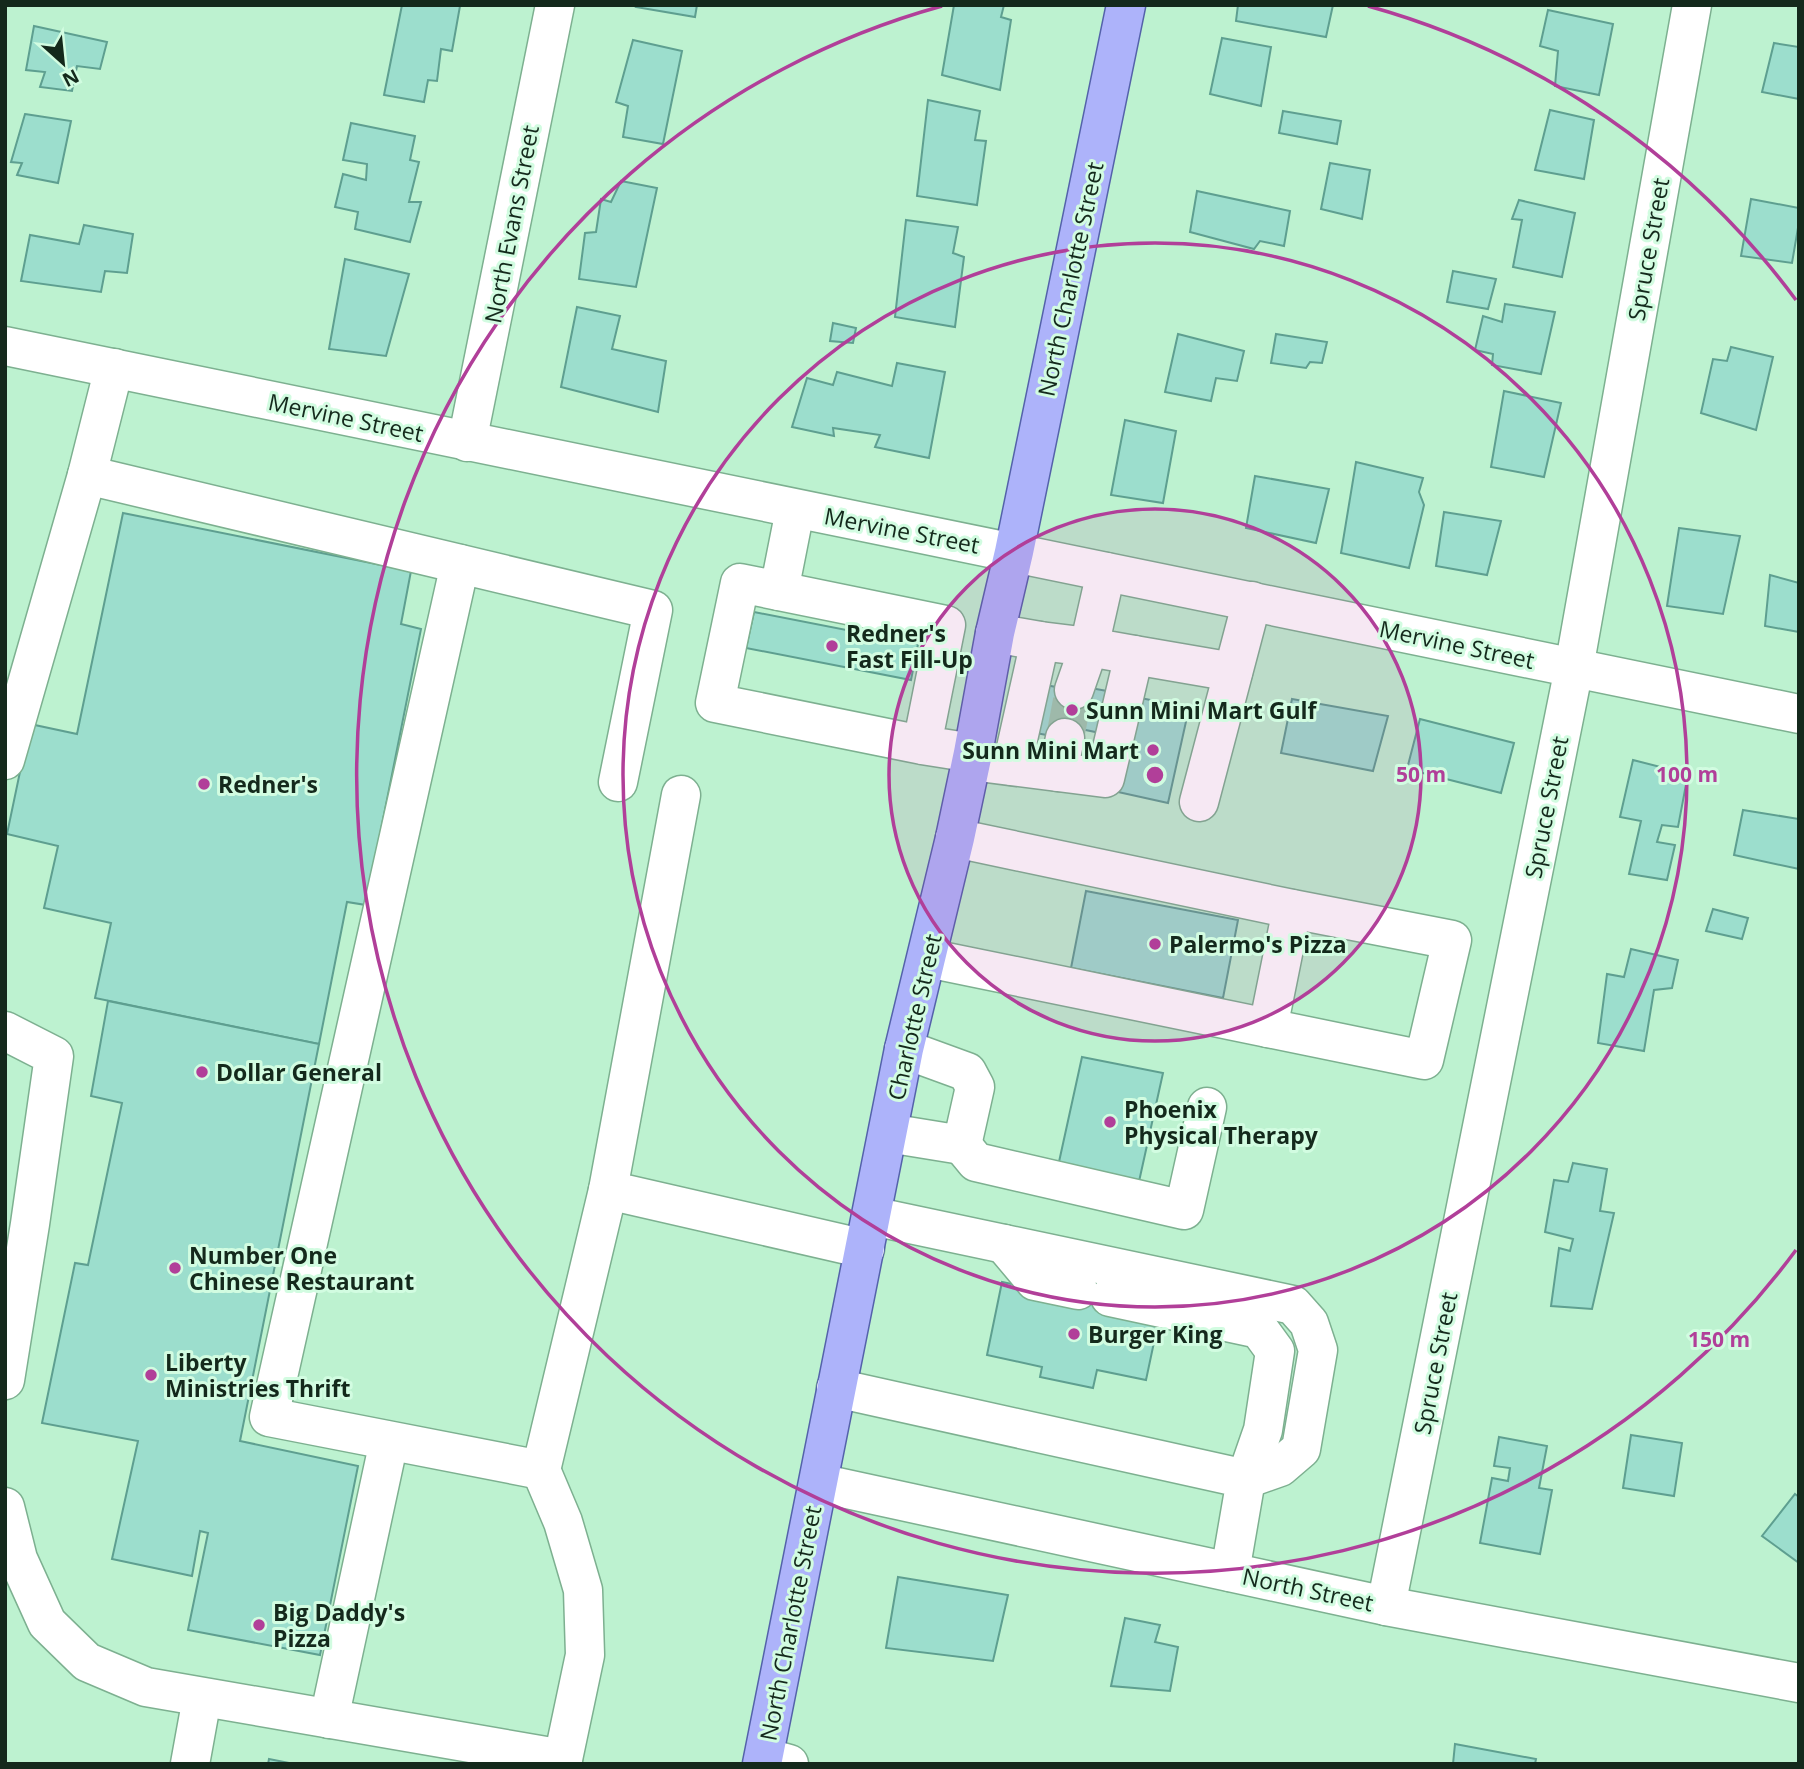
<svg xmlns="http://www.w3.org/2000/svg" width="1804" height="1769" font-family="'Open Sans',sans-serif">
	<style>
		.building { fill: #9cdecd; stroke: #5e9f90; stroke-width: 2 }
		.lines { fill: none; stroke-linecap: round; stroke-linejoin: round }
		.minor-tunnel { stroke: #9bcaac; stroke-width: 38; stroke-dasharray: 38 19; stroke-linecap: butt }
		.minor-casing { stroke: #7db090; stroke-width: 41 }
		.major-casing { stroke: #5462aa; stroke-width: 41 }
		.minor { stroke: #fff; stroke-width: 38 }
		.major { stroke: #adb3fa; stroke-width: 38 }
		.ring { fill: none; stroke: #b13f99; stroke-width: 3.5 }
		.poi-dot { fill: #b13f99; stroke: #d2fce1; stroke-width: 2.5 }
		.labels { text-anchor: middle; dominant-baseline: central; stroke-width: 6; stroke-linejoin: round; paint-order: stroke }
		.street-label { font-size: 23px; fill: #14291c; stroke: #d2fce1 }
		.poi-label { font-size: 23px; font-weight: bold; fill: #14291c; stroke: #d2fce1; text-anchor: start }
		.centre { fill: #b13f99; stroke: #d2fce1; stroke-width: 3.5 }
		.ring-label { font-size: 21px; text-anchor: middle; font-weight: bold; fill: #b13f99; stroke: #d2fce1; stroke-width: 6; stroke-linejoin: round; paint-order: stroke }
	</style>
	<rect width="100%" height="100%" fill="#bdf2d0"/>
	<g class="building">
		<polygon points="402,5 460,6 452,51 441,49 437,81 428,80 424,102 384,95"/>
		<polygon points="637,5 697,5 695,17 636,7"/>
		<polygon points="954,5 1004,5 1001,17 1011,20 1000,90 942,75"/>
		<polygon points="1238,5 1333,5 1326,37 1236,21"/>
		<polygon points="1548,10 1613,24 1599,95 1555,86 1558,51 1540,46"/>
		<polygon points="34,26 107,42 100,69 77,66 72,91 40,87 45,72 26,70"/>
		<polygon points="1222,38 1271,47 1261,106 1210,94"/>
		<polygon points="633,40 682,51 663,144 623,137 628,106 616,102"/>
		<polygon points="1774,43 1799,47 1799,99 1762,92"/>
		<polygon points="928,100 980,111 975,140 986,141 977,205 917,196"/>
		<polygon points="1550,110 1594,120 1584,179 1535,170"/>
		<polygon points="1283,111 1341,121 1337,144 1279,133"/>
		<polygon points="25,114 71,121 58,183 17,175 22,163 11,162"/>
		<polygon points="351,123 415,136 410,160 419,162 409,202 421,202 410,242 355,229 358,212 335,207 343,174 366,180 367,164 343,160"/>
		<polygon points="1330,163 1370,170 1362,219 1321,209"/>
		<polygon points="621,181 657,188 636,287 579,279 585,233 596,232 601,199 611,202"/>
		<polygon points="1197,191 1290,211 1284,246 1260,241 1254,249 1190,232"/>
		<polygon points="1751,199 1799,208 1799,222 1792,263 1741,256"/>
		<polygon points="1519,200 1575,213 1562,277 1513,267 1522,220 1512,219"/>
		<polygon points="906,220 958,227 953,253 964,257 955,327 895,317"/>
		<polygon points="84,225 133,234 127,273 105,271 101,292 21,281 30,235 79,244"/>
		<polygon points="345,259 409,274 386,356 329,349"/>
		<polygon points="1453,271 1496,279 1488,309 1447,302"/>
		<polygon points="1505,304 1555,312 1541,374 1492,365 1493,354 1475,350 1483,316 1502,322"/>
		<polygon points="577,307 620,316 612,349 666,361 658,412 561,387"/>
		<polygon points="833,323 856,328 853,343 830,341"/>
		<polygon points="1178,334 1244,351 1237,381 1216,378 1211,401 1165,392"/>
		<polygon points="1276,334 1327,342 1322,363 1310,362 1306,368 1271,363"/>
		<polygon points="1731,347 1773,357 1756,430 1701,413 1713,359 1727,361"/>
		<polygon points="897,363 945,372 929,458 875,447 880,435 833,428 834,436 792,427 807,378 833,385 837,372 892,386"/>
		<polygon points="1504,391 1561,403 1544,477 1491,467"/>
		<polygon points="1125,420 1176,431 1163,503 1111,495"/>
		<polygon points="1356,462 1423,478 1419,492 1424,505 1409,568 1341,553"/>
		<polygon points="1255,476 1329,489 1316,543 1246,528"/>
		<polygon points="1444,512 1501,521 1487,575 1436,566"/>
		<polygon points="123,513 411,571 401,624 421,629 366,905 347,902 319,1044 95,998 111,923 44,908 58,846 7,834 30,724 77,734"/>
		<polygon points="1679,528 1740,536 1723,614 1667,606"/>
		<polygon points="1770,575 1799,583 1799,632 1765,626"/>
		<polygon points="754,612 918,644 911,680 746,648"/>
		<polygon points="1040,684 1078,691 1079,686 1113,692 1105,734 1071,727 1069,739 1030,732"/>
		<polygon points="1136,697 1189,708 1168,803 1118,792"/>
		<polygon points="1292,699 1388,716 1373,771 1281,753"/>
		<polygon points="1420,719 1514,743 1501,793 1407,769"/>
		<polygon points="1633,760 1688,774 1678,827 1662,825 1657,842 1675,845 1667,880 1629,874 1641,821 1620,817"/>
		<polygon points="1743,810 1799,819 1799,869 1734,855"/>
		<polygon points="1086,891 1238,920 1223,998 1071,968"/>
		<polygon points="1713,909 1748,918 1742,939 1706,931"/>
		<polygon points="1631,949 1678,960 1672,988 1654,990 1644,1051 1598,1043 1607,974 1624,977"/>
		<polygon points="108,1001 319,1044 240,1441 358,1466 320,1655 188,1630 208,1533 200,1531 192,1576 112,1559 138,1441 42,1423 75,1263 88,1265 122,1103 91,1096"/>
		<polygon points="1082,1057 1163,1073 1138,1186 1057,1171"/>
		<polygon points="1573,1163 1607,1169 1600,1211 1614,1213 1592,1309 1551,1306 1559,1248 1570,1251 1573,1239 1545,1232 1554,1180 1568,1182"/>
		<polygon points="1080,1278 1112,1285 1160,1314 1146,1380 1097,1370 1093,1388 1040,1377 1042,1367 987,1355 1002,1282 1076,1297"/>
		<polygon points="1631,1435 1682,1443 1674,1496 1623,1488"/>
		<polygon points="1499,1437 1547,1446 1539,1488 1552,1490 1540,1554 1480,1543 1492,1478 1508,1481 1510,1468 1494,1466"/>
		<polygon points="1795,1494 1799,1497 1799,1563 1762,1536"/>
		<polygon points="898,1577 1008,1595 993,1661 886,1648"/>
		<polygon points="1125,1618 1160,1625 1155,1642 1178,1647 1170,1691 1111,1686"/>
		<polygon points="1455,1744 1536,1759 1535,1764 1453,1764"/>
		<polygon points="269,1759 294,1764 268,1764"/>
	</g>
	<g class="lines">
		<polyline class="minor-tunnel" points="1065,738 1074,690"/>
		<defs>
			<g id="minor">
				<path d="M 5,346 C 603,469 1201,591 1799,714"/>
				<polyline points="467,442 555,5"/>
				<polyline points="87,475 653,610 618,782"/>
				<polyline points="460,564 269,1417 541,1470 608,1190"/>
				<polyline points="779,591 795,510"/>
				<polyline points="995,633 1040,641 1089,647 1074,690"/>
				<polyline points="1134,655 1233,672"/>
				<polyline points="922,745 946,625 740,583 715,703 922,745 973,753"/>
				<polyline points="5,760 87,475 114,368"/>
				<polyline points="971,761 1105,778 1134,655 1089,647 1106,572"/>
				<polyline points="1012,766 1040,641"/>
				<polyline points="1058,772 1065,738"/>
				<polyline points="681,795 608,1190 865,1249"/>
				<polyline points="1199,802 1252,601"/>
				<polyline points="927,958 1424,1060 1452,940 1292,909 955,838"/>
				<polyline points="1268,1028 1292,909"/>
				<polyline points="5,1031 54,1056 30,1224 5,1380"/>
				<polyline points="888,1133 962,1145 975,1087 967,1072 904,1049"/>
				<polyline points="962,1145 976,1162 1184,1210 1207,1107"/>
				<polyline points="872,1216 1293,1305 1309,1323 1318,1350 1301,1449 1280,1467 1246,1479"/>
				<polyline points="1004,1244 1035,1281 1078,1290"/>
				<polyline points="1110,1297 1259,1329 1275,1351 1263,1430 1246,1479"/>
				<polyline points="836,1388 1246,1479 1230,1572"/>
				<polyline points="541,1470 563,1522 583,1590 585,1655 563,1759"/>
				<polyline points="819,1483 1386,1606 1799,1683"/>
				<polyline points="5,1507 18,1559 47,1623 87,1662 146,1687 563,1759 562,1764"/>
				<polyline points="1386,1606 1574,668 1692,5"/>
				<polyline points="329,1719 389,1441"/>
				<polyline points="764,1757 789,1764"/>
				<polyline points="190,1764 202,1698"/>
			</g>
			<polyline id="major" points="762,1764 904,1049 955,838 973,753 995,633 1014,552 1126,5"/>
		</defs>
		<use href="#minor" class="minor-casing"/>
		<use href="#major" class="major-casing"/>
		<use href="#minor" class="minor"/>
		<use href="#major" class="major"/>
	</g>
	<circle cx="1155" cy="775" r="266" fill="#b13f99" fill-opacity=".12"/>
	<g class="ring">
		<circle cx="1155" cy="775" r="266"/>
		<circle cx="1155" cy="775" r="532"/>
		<path d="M1796 1250A798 798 0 1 1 942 6M1368 6A798 798 0 0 1 1796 300"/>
	</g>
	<g class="poi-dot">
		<circle cx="832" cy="646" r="7"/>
		<circle cx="1072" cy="710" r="7"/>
		<circle cx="1153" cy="750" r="7"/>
		<circle cx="204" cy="784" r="7"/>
		<circle cx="1155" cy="944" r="7"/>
		<circle cx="202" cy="1072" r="7"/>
		<circle cx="1110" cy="1122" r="7"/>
		<circle cx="175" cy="1268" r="7"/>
		<circle cx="1074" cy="1334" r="7"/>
		<circle cx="151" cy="1375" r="7"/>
		<circle cx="259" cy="1625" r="7"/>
	</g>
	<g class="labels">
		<g class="street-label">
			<text transform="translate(511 224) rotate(-79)">North Evans Street</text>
			<text transform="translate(1648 249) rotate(-80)">Spruce Street</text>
			<text transform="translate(1070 279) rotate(-78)">North Charlotte Street</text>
			<text transform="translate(346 417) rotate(12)">Mervine Street</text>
			<text transform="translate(902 530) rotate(11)">Mervine Street</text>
			<text transform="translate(1457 644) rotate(12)">Mervine Street</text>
			<text transform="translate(1546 807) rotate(-79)">Spruce Street</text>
			<text transform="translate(914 1017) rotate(-77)">Charlotte Street</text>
			<text transform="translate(1435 1363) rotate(-79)">Spruce Street</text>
			<text transform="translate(1308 1589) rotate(12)">North Street</text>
			<text transform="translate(790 1623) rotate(-79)">North Charlotte Street</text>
		</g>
		<g class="poi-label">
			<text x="846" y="633">Redner's<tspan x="846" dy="26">Fast Fill-Up</tspan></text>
			<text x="1086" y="710">Sunn Mini Mart Gulf</text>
			<text x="1139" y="750" text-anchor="end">Sunn Mini Mart</text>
			<text x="218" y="784">Redner's</text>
			<text x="1169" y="944">Palermo's Pizza</text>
			<text x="216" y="1072">Dollar General</text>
			<text x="1124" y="1109">Phoenix<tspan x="1124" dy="26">Physical Therapy</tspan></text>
			<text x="189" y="1255">Number One<tspan x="189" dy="26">Chinese Restaurant</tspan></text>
			<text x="1088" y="1334">Burger King</text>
			<text x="165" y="1362">Liberty<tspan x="165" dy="26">Ministries Thrift</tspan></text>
			<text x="273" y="1612">Big Daddy's<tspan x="273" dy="26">Pizza</tspan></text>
		</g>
	</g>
	<circle cx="1155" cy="775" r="10" class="centre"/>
	<g class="ring-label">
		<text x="1421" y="782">50 m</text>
		<text x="1687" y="782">100 m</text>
		<text x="1719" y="1347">150 m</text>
	</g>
	<rect width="1804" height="1769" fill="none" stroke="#14291c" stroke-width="14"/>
	<g transform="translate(63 63) rotate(153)" stroke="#d2fce1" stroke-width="5" paint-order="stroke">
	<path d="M0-5L12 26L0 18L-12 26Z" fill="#14291c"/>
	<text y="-10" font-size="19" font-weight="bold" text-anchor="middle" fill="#14291c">N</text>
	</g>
</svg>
